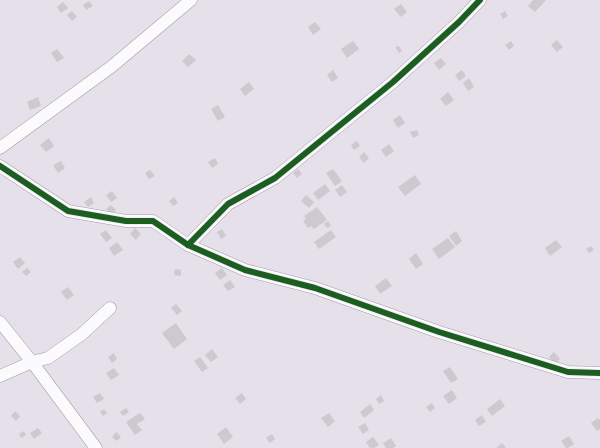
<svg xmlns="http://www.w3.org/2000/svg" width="600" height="448" font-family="'Alegreya Sans',sans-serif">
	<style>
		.building { fill: #cec9ce }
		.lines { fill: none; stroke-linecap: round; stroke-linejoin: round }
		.minor-casing { stroke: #a09da3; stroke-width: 13 }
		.minor { stroke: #fbfafc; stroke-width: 12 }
		.cycleway-casing { stroke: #f2e9fa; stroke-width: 8 }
		.cycleway { stroke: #1b5e20; stroke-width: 6 }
	</style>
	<rect width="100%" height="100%" fill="#e5e0e9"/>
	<g class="building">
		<polygon points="533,0 546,0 535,12 528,6"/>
		<polygon points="89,1 93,6 86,10 83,5"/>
		<polygon points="63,2 68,8 61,13 57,7"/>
		<polygon points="401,4 407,12 401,17 394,9"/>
		<polygon points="72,11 77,17 72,21 67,15"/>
		<polygon points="505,11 508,16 503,19 500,14"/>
		<polygon points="315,22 321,29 313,35 308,27"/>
		<polygon points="557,40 563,47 557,52 551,45"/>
		<polygon points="353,41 359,49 347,58 341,49"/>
		<polygon points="511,41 514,46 509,50 505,45"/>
		<polygon points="399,46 402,51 399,53 395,47"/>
		<polygon points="57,49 64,58 57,62 51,53"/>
		<polygon points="189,54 196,60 188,67 182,61"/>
		<polygon points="441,58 446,64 439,70 434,63"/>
		<polygon points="333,70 338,78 332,82 327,75"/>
		<polygon points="462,70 466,76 459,81 455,75"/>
		<polygon points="469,78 474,87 468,91 463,83"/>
		<polygon points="249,82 254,89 245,96 240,89"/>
		<polygon points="448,92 454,100 446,106 440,99"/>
		<polygon points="38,97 41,106 30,110 27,102"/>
		<polygon points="218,105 225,117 218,121 211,109"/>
		<polygon points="400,115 405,123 398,128 393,120"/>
		<polygon points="417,130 419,135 413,138 410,132"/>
		<polygon points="49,138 54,146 46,152 40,145"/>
		<polygon points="357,141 360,146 354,150 351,145"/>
		<polygon points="389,144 394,151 386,157 381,150"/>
		<polygon points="364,152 369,158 364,163 359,157"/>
		<polygon points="215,158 218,164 212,168 208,162"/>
		<polygon points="61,161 65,168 58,173 53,165"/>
		<polygon points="298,169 302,174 297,178 293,173"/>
		<polygon points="333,169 342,181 335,186 326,173"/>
		<polygon points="150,170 155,176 149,179 145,173"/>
		<polygon points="415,175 421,184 405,196 398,187"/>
		<polygon points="325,184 330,191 318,200 313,193"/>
		<polygon points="342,185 347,192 340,197 335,190"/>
		<polygon points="112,191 117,198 111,202 106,195"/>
		<polygon points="306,195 314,202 309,208 301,201"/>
		<polygon points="91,197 94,203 88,207 84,202"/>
		<polygon points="174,197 178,203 173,206 169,201"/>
		<polygon points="111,205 116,210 111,214 106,209"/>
		<polygon points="317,207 327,220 314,229 311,226 308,228 303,221 306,219 304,216"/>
		<polygon points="328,221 331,226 327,228 324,224"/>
		<polygon points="135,228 141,234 136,240 130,234"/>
		<polygon points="222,229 226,236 221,239 217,232"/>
		<polygon points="106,230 112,238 106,242 100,234"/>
		<polygon points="331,230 336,237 319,249 314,242"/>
		<polygon points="456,231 462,241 456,246 449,236"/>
		<polygon points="448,238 455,247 439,259 432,249"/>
		<polygon points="556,240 562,247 550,256 545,248"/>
		<polygon points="117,242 123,250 114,256 109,248"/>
		<polygon points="591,246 594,250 589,253 586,249"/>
		<polygon points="416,253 423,264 416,269 409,259"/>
		<polygon points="20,257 25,263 18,269 13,262"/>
		<polygon points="27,268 31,272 26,276 22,272"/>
		<polygon points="222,268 227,275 220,280 215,273"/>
		<polygon points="175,269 181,270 181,276 174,275"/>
		<polygon points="386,278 392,286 380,294 375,286"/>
		<polygon points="230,280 235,287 228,291 223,285"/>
		<polygon points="68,287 74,295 67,300 61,292"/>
		<polygon points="176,304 182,311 177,315 171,308"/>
		<polygon points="176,323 187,339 174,349 162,333"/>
		<polygon points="212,349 218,357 211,362 205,355"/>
		<polygon points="554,352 560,359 555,364 549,357"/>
		<polygon points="114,353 117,359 112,363 108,357"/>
		<polygon points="200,357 208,368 202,372 194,361"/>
		<polygon points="450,367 458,379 451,383 443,371"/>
		<polygon points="114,368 119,375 111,380 106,373"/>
		<polygon points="452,390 457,398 449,404 443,396"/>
		<polygon points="100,393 104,399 97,403 93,397"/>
		<polygon points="242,393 246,399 240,404 235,398"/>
		<polygon points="381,395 384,401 379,404 376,399"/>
		<polygon points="500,399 505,406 492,416 487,409"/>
		<polygon points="432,403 435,408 430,412 426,407"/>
		<polygon points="370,404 374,410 364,418 360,412"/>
		<polygon points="126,408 129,412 123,416 120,412"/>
		<polygon points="104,409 107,413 103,416 100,412"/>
		<polygon points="15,411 20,416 16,421 11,416"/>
		<polygon points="140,413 145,419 137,424 142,430 135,435 126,422"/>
		<polygon points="329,413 335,421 328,427 321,418"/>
		<polygon points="482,415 486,422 479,426 475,420"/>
		<polygon points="598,418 600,420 600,429 597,431 591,423"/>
		<polygon points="365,423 369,430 363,434 358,427"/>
		<polygon points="226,427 233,437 224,444 217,434"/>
		<polygon points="38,428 42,433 34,439 30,433"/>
		<polygon points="24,431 26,435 21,438 19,434"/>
		<polygon points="116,432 121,437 117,441 112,437"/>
		<polygon points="272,434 275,439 270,443 266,438"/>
		<polygon points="569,436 574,444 568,448 566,448 561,441"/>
		<polygon points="373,437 379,445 374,448 370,448 366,442"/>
		<polygon points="391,438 396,446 393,448 386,448 383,443"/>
		<polygon points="502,443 506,448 496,448"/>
	</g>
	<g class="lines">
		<defs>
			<g id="minor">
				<polyline points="0,148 111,67 191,0"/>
				<polyline points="0,166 68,211 126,221 153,221 188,245 245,270 315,288 439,332 568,372 600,373"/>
				<polyline points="188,245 228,204 275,178 393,82 459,22 480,0"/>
				<polyline points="0,322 32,362 96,448"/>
				<polyline points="0,376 32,362 48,358 82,334 110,308"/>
			</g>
		</defs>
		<use href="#minor" class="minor-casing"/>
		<use href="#minor" class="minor"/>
		<defs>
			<g id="cycleway">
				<polyline points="0,166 68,211 126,221 153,221 188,245 245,270 315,288 439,332 568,372 600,373"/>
				<polyline points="188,245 228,204 275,178 393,82 459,22 480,0"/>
			</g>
		</defs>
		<use href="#cycleway" class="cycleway-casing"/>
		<use href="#cycleway" class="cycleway"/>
	</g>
</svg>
